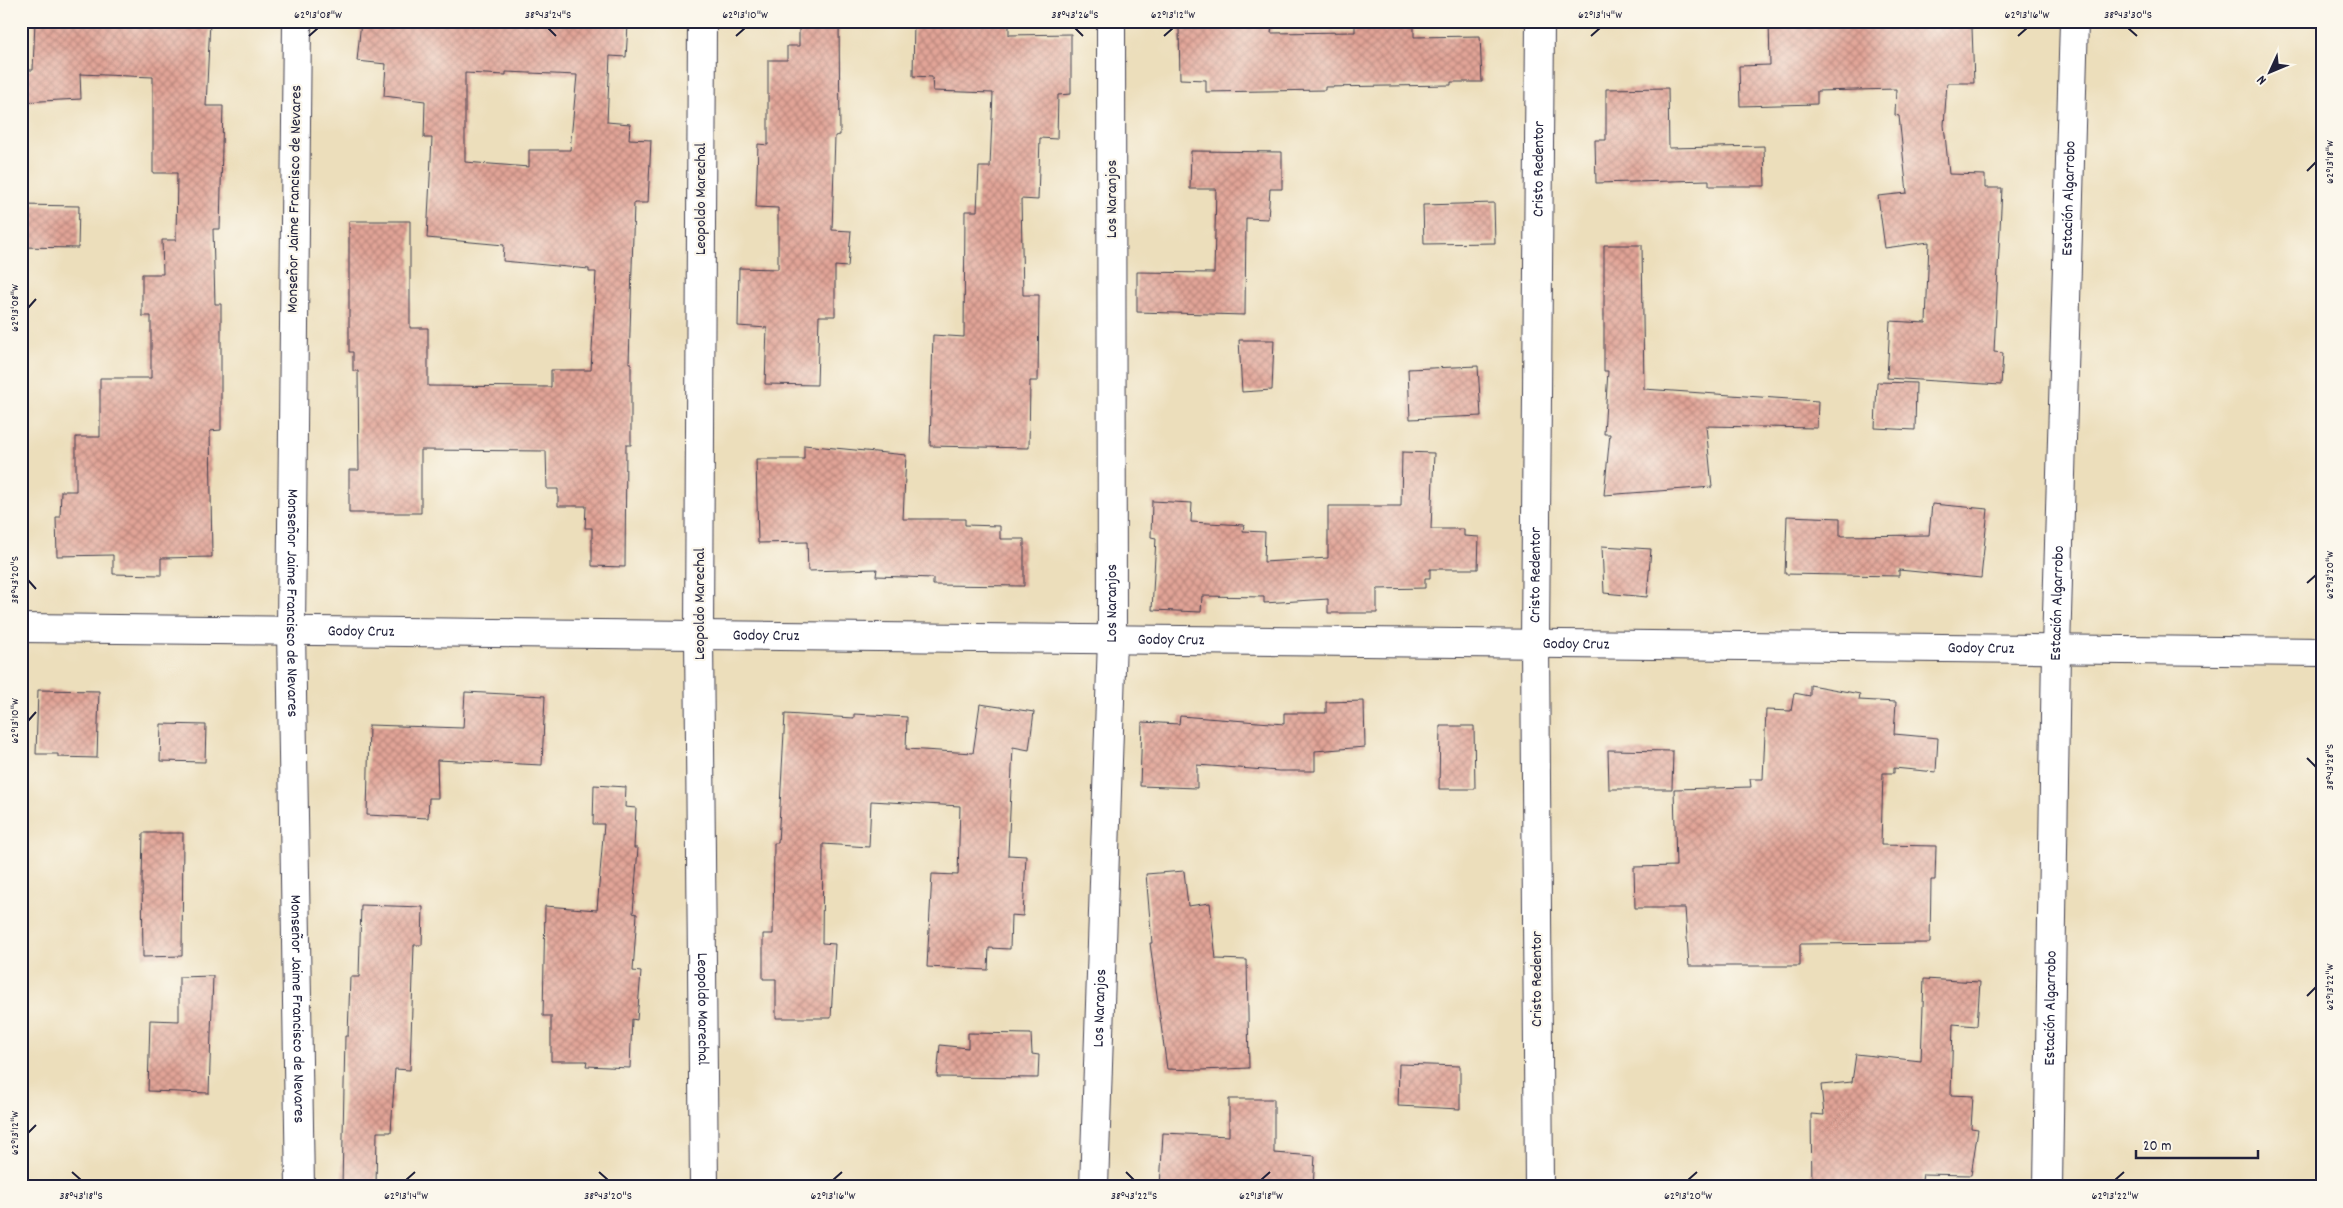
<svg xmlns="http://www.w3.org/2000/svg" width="2343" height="1208" font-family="Dekko,sans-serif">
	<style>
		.building { fill: url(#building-cross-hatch); fill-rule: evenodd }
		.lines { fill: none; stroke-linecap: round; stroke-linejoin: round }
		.street-casing { stroke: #403e4e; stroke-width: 30 }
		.street { stroke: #fff; stroke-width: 28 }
		.ticks { fill: none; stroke: #22223b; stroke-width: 2 }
		.labels { text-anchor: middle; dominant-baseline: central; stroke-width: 4.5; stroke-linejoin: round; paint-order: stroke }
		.street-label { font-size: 16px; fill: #22223b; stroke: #fbf7ec }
		.neatline { fill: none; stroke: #22223b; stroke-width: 2 }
		.ticks-label { font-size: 12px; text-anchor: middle; fill: #22223b }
	</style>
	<defs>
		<pattern id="building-cross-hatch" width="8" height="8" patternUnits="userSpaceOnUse" patternTransform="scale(1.25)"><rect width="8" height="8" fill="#e2a497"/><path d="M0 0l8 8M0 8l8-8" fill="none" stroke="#b7857c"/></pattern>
	</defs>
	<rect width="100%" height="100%" fill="#fbf7ec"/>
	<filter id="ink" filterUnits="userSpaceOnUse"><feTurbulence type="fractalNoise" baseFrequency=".02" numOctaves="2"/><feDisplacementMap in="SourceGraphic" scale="10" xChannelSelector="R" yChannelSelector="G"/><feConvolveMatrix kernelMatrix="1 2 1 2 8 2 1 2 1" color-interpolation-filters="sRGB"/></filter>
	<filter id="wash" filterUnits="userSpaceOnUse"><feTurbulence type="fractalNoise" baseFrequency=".0096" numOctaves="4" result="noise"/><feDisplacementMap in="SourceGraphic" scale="20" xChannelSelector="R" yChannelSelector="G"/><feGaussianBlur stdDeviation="1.12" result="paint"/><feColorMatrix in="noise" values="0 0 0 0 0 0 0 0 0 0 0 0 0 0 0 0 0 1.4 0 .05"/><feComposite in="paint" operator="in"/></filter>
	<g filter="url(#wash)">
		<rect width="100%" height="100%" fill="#ecdebb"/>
		<g id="blocks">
			<g class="building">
				<polygon points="35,21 210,21 206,106 223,106 220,229 213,229 215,304 221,304 221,430 210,431 212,557 161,558 161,575 113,574 113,555 57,556 56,517 60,517 61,491 76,491 76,437 100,437 100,378 151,378 151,316 142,316 142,274 163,274 162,240 176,240 177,173 153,173 153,77 80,74 81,99 21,102 21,70 33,70"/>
				<path d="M 361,21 L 578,21 L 628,25 L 626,57 L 610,56 L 607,122 L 630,124 L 629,139 L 651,140 L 648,203 L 634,203 L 629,363 L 631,363 L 631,445 L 626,445 L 625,567 L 592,566 L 592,528 L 585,528 L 586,506 L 558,506 L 558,489 L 547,489 L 546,451 L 421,450 L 421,513 L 349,513 L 349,470 L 359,470 L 358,371 L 353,371 L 353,352 L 349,352 L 349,221 L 410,221 L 410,328 L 428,328 L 428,386 L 551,387 L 551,370 L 591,370 L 596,272 L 589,272 L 589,269 L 503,261 L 504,245 L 427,238 L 432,138 L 424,138 L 425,101 L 384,96 L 386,64 L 357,61 ZM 506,72 L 577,75 L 570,150 L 529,150 L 529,167 L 465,162 L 465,73 L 506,75 Z"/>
				<polygon points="799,21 839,21 840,135 835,136 832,230 851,231 848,267 835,266 835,316 819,316 817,385 765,384 767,328 738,326 739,268 778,269 778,208 756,207 758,144 768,145 768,60 787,60 787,46 799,46"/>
				<polygon points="914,21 1009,21 1009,35 1071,34 1071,94 1058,95 1057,139 1040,138 1038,200 1021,199 1023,295 1039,295 1038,381 1030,381 1029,448 930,446 933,335 964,337 965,211 977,211 979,167 990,167 993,93 933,91 932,77 913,76"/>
				<polygon points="1355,21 1414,21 1414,37 1480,36 1482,82 1451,82 1451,85 1325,87 1325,90 1206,92 1206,80 1180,79 1179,28 1272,26 1271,33 1355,32"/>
				<polygon points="1769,21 1933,21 1972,28 1974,83 1947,83 1944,125 1949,174 1985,175 1985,188 2002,188 1994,352 2003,353 2001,385 1887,378 1890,321 1926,323 1929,242 1885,248 1878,196 1907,193 1899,116 1895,115 1896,89 1817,91 1817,104 1740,106 1739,66 1770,65"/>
				<polygon points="1668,88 1669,148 1764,146 1765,186 1709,186 1709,180 1596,183 1595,140 1606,140 1606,89"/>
				<polygon points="1191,151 1282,152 1282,189 1270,189 1268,219 1246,218 1245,315 1137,312 1137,272 1214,273 1216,189 1190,189"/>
				<polygon points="1494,203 1495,243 1424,244 1423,205"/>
				<polygon points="21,205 79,206 78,248 21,247"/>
				<polygon points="1604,245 1642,245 1644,389 1818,401 1817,428 1706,426 1712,487 1604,495 1610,434 1604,434 1608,371 1604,371"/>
				<polygon points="1239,340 1274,340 1272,390 1242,392"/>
				<polygon points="1478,366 1481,416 1410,419 1408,369"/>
				<polygon points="1877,382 1916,383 1915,430 1875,428"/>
				<polygon points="804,445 906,455 903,519 965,519 965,525 1000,526 1000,539 1024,539 1024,586 933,585 933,578 876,576 877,569 808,571 807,542 758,543 756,459 804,459"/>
				<polygon points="1402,452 1434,453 1431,529 1464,529 1464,536 1479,537 1478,569 1430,569 1430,578 1425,578 1425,588 1377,589 1377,613 1328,613 1328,599 1264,603 1264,597 1202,596 1201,612 1152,610 1156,538 1151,537 1152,501 1192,503 1191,522 1244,525 1243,531 1265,532 1264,562 1328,558 1328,506 1401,506"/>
				<polygon points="1932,504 1988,509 1981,578 1899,570 1899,576 1785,574 1787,516 1840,518 1840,536 1929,535"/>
				<polygon points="1602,546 1651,549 1647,597 1604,593"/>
				<polygon points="1810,685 1860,694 1859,700 1896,702 1894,734 1938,738 1936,772 1894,768 1894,773 1883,773 1881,845 1936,846 1935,880 1931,880 1930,943 1800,944 1800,966 1689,966 1685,908 1635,908 1634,867 1676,866 1674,789 1751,787 1750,779 1763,779 1766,710 1791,711 1794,693 1810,696"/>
				<polygon points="38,690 99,691 97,758 58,757 58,754 36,754"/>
				<polygon points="465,692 545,696 542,765 437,760 438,798 429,798 428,818 367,815 369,725 463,728"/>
				<polygon points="1364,701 1365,747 1315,751 1315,771 1279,771 1197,765 1197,788 1140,786 1142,722 1179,724 1180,716 1284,724 1284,713 1326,713 1326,702"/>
				<polygon points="980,704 1034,712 1029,750 1013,747 1008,855 1026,856 1023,916 1011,915 1010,949 989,948 988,970 927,967 932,874 958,875 960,806 871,801 869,847 823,844 822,943 835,944 831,1018 776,1018 776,979 763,979 763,934 773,934 774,843 778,843 785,714 854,718 854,714 907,717 906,749 973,753"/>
				<polygon points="161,724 206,725 205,762 160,761"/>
				<polygon points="1440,726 1474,726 1475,789 1439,789"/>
				<polygon points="1608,750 1673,751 1672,789 1609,789"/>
				<polygon points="594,785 626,787 625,807 636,808 634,848 638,848 633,913 637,914 633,971 641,972 637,1020 632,1019 630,1068 586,1066 587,1061 551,1061 551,1016 543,1016 545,906 597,910 604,824 593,824"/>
				<polygon points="143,833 183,833 182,956 143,957 142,878"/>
				<polygon points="1184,871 1188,906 1210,903 1216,959 1247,960 1249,1068 1201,1070 1167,1069 1150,943 1152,943 1146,874"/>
				<polygon points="361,905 423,907 422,945 414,945 410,1070 395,1069 391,1132 377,1132 376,1187 342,1187 345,1036 348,1036 350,977 359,977"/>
				<polygon points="213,976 209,1093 148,1091 150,1020 179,1021 179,977"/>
				<polygon points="1924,979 1980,982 1977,1026 1953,1024 1951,1095 1973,1096 1971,1128 1978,1129 1971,1175 1923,1174 1921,1187 1812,1187 1811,1114 1824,1115 1821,1085 1852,1082 1856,1054 1921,1061"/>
				<polygon points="968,1033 1031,1034 1032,1054 1039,1055 1038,1078 937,1077 940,1045 968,1048"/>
				<polygon points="1399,1064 1460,1066 1460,1109 1398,1106"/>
				<polygon points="1229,1099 1274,1099 1274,1153 1315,1156 1313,1187 1160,1187 1163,1133 1229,1136"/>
			</g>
		</g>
	</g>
	<g filter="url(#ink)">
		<use href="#blocks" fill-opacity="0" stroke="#403e4e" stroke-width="1"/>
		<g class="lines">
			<defs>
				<g id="street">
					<path id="s1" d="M 297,21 L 291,630 L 300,1187"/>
					<path id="s2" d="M 702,21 L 699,635 L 704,1187"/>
					<path id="s3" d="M 21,628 L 2322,652"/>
					<path id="s4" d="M 1094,1187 L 1112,639 L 1111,21"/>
					<path id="s5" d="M 1539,1187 L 1535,643 L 1540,21"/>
					<path id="s6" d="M 2048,1187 L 2056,649 L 2074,21"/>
				</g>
			</defs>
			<use href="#street" class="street-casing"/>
			<use href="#street" class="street"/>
		</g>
	</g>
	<path class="ticks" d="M 548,28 L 556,36M 1075,28 L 1083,36M 2128,28 L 2137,36M 309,36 L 318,28M 736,36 L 745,28M 1164,36 L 1173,28M 1591,36 L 1600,28M 2018,36 L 2027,28M 2307,171 L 2316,162M 28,308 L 36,299M 28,580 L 36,589M 2307,583 L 2316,575M 28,721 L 36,712M 2307,758 L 2316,767M 2307,996 L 2316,987M 28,1133 L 36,1125M 72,1172 L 81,1180M 599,1172 L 608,1180M 1126,1172 L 1134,1180M 406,1180 L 415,1172M 833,1180 L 842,1172M 1261,1180 L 1270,1172M 1688,1180 L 1697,1172M 2115,1180 L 2124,1172"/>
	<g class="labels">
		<g class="street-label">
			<text stroke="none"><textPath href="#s5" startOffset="1018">Cristo Redentor</textPath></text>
			<text transform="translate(295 199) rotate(-89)">Monseñor Jaime Francisco de Nevares</text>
			<text transform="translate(701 199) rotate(-90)">Leopoldo Marechal</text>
			<text transform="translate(1112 199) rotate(-90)">Los Naranjos</text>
			<text stroke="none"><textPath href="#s6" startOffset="989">Estación Algarrobo</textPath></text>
			<text stroke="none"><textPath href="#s5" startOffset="612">Cristo Redentor</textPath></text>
			<text stroke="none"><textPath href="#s1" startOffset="582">Monseñor Jaime Francisco de Nevares</textPath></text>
			<text transform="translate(700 604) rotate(-90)">Leopoldo Marechal</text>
			<text stroke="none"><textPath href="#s4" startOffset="584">Los Naranjos</textPath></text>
			<text stroke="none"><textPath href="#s6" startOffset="584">Estación Algarrobo</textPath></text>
			<text stroke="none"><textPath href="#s3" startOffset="340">Godoy Cruz</textPath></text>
			<text stroke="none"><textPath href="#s3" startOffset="745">Godoy Cruz</textPath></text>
			<text stroke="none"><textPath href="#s3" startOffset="1150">Godoy Cruz</textPath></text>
			<text stroke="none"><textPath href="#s3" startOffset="1555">Godoy Cruz</textPath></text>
			<text stroke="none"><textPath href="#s3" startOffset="1960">Godoy Cruz</textPath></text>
			<text transform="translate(1537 979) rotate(-90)">Cristo Redentor</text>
			<text stroke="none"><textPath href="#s1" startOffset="988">Monseñor Jaime Francisco de Nevares</textPath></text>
			<text stroke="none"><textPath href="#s2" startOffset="988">Leopoldo Marechal</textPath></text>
			<text stroke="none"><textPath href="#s4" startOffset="179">Los Naranjos</textPath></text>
			<text stroke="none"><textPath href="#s6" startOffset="179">Estación Algarrobo</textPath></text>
		</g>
	</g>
	<rect width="2343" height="1208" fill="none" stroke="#fbf7ec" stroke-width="55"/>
	<g transform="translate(2270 72) rotate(226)" stroke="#fbf7ec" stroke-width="4" paint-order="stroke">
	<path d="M0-4L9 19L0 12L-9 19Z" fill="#22223b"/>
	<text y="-8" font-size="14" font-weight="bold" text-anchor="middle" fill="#22223b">N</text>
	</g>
	<path d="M2136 1150v8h122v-8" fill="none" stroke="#22223b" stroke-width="2.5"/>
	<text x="2143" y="1150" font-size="15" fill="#22223b" stroke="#fbf7ec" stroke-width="4" paint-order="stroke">20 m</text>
	<rect x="28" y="28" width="2288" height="1152" class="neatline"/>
	<g class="ticks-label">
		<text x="318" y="18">62°13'08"W</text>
		<text x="548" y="18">38°43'24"S</text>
		<text x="745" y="18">62°13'10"W</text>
		<text x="1075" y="18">38°43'26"S</text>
		<text x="1173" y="18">62°13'12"W</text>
		<text x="1600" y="18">62°13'14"W</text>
		<text x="2027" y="18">62°13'16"W</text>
		<text x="2128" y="18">38°43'30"S</text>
		<text transform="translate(2329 162) rotate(-90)" y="4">62°13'18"W</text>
		<text transform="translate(14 308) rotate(-90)" y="4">62°13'08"W</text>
		<text transform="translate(2329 575) rotate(-90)" y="4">62°13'20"W</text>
		<text transform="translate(14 580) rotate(-90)" y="4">38°43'20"S</text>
		<text transform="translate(14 721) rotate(-90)" y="4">62°13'10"W</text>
		<text transform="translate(2329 767) rotate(-90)" y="4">38°43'28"S</text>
		<text transform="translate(2329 987) rotate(-90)" y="4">62°13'22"W</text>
		<text transform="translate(14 1133) rotate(-90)" y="4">62°13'12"W</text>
		<text x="81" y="1199">38°43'18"S</text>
		<text x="406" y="1199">62°13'14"W</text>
		<text x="608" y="1199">38°43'20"S</text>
		<text x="833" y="1199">62°13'16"W</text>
		<text x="1134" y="1199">38°43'22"S</text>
		<text x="1261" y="1199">62°13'18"W</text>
		<text x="1688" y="1199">62°13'20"W</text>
		<text x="2115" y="1199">62°13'22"W</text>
	</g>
</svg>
